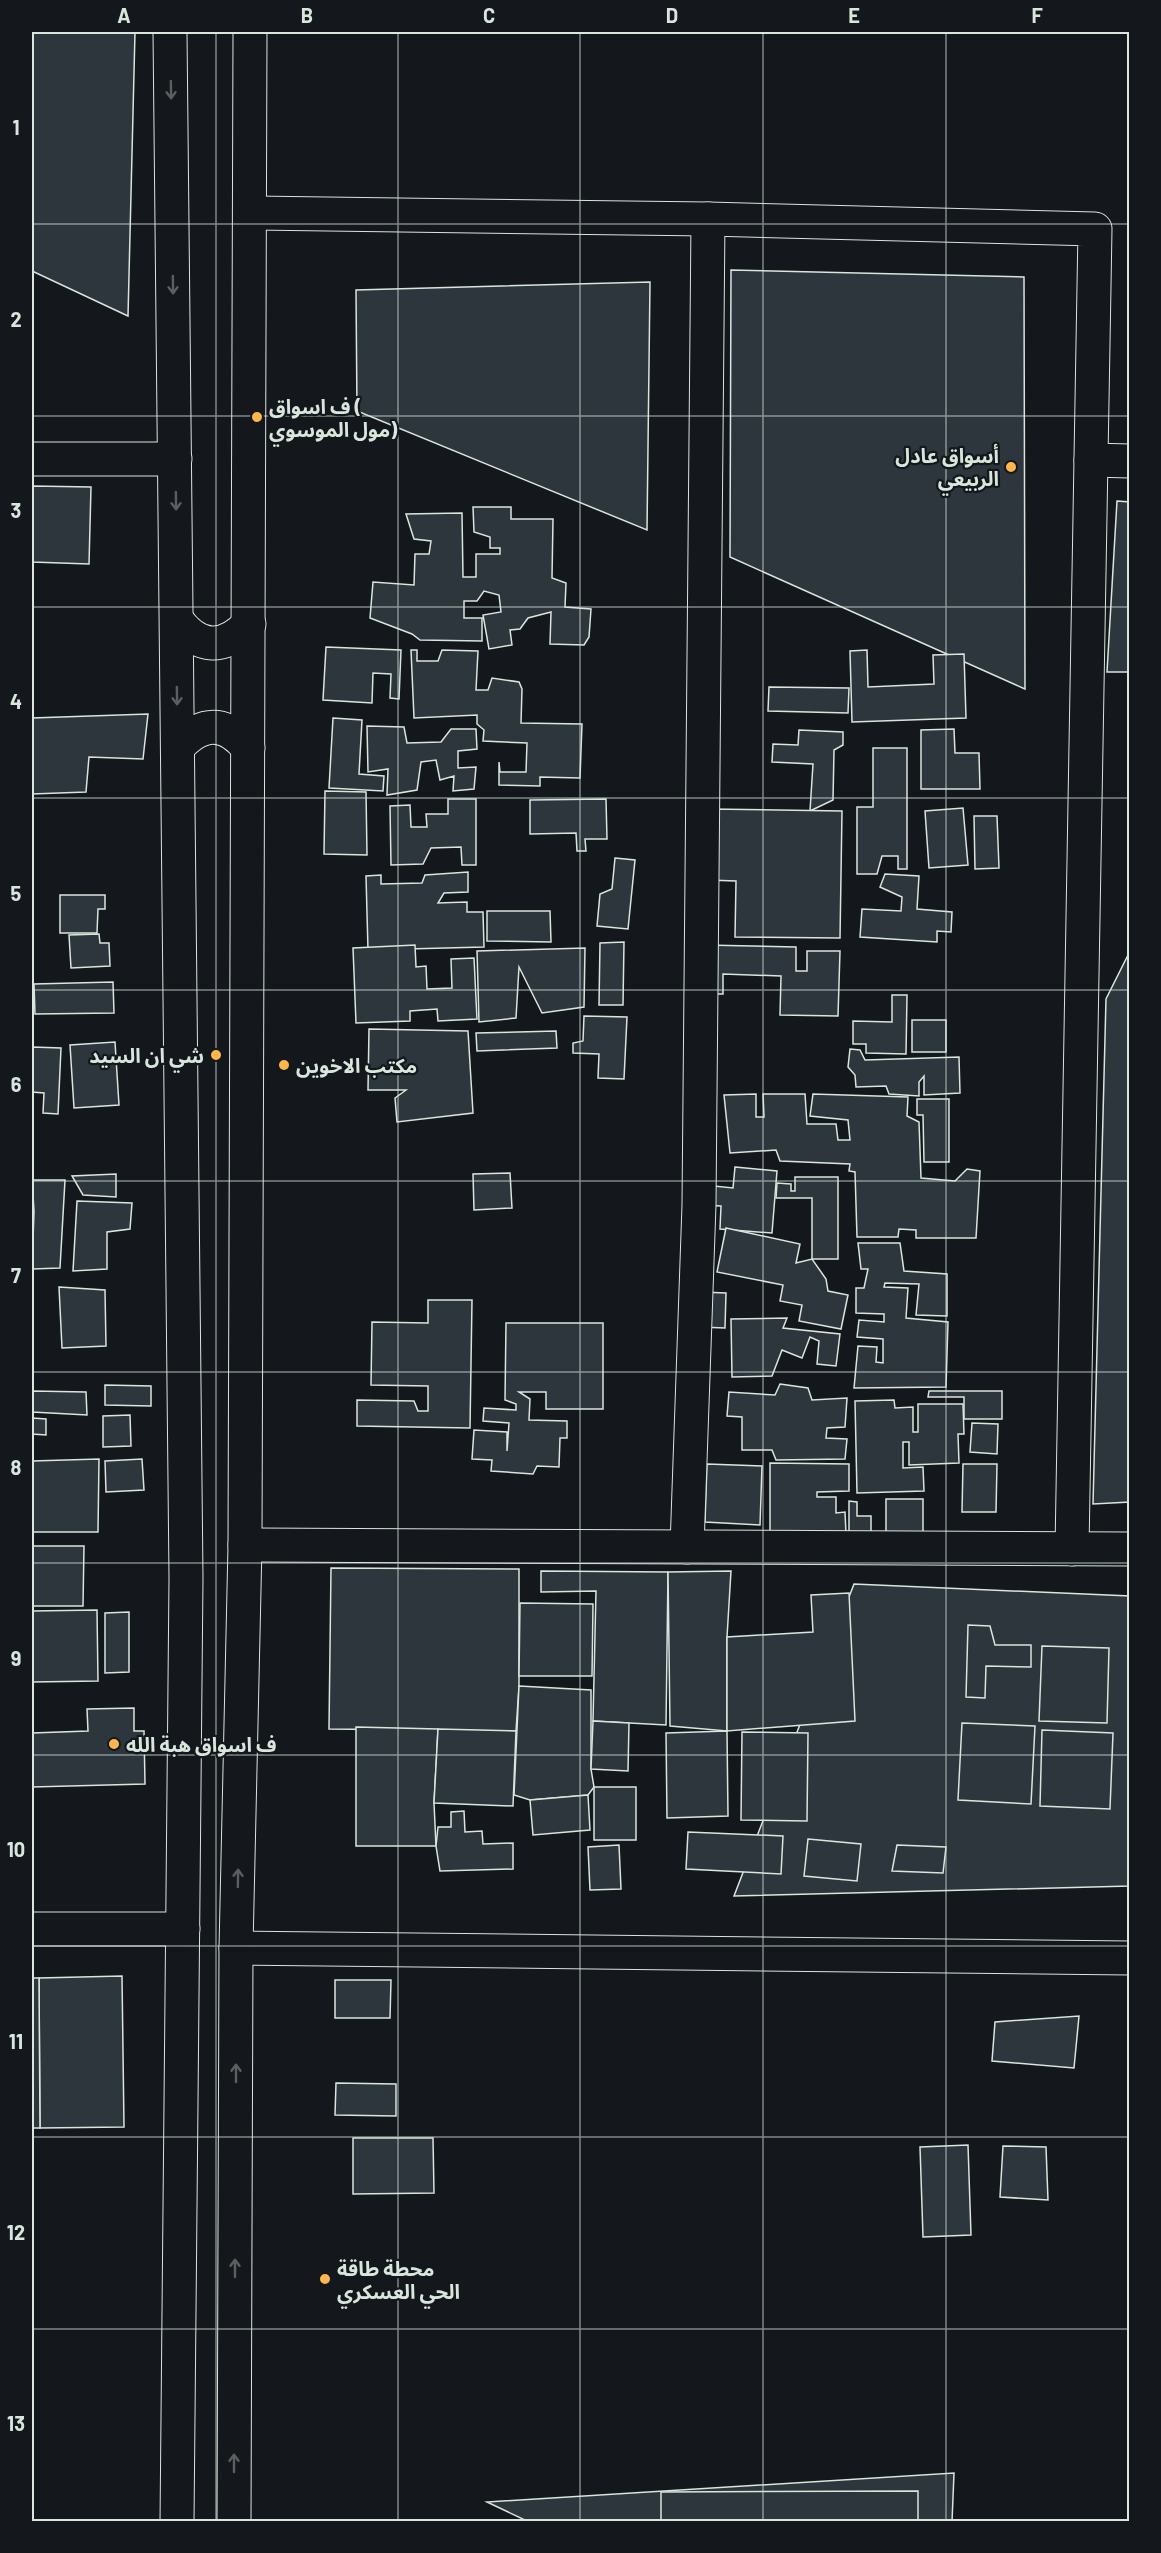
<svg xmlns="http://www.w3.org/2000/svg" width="1161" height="2553" font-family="Barlow,'Noto Sans Arabic',sans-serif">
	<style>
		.building { fill: #2c363c; stroke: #d8e6dc; stroke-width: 1.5 }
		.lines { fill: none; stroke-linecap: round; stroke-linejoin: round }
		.minor-casing { stroke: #d8e6dc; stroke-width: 35 }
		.minor { stroke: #14181c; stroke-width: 33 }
		.oneway { stroke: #59605f }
		.grid { fill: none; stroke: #d8e6dc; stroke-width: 1.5; stroke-opacity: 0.55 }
		.poi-dot { fill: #ffb74d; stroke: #14181c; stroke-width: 2 }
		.labels { text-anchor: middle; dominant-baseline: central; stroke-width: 4.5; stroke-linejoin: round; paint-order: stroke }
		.poi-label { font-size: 20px; font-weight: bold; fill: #d8e6dc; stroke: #14181c; text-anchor: start }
		.neatline { fill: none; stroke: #d8e6dc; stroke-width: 2 }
		.grid-label { font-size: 20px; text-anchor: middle; font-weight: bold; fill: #d8e6dc }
	</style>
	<rect width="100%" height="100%" fill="#14181c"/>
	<g class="building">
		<polygon points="32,32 135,32 128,316 32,271"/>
		<polygon points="731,270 1024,277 1025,689 730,557"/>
		<polygon points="650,282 647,530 357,411 356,290"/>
		<polygon points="32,486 91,487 89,564 32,562"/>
		<polygon points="1117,501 1130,502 1130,672 1107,672"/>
		<polygon points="473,507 511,507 511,519 553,519 552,578 566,583 565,607 591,609 589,637 584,645 550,644 551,612 528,618 520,629 510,630 512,645 489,649 483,615 501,612 499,595 484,591 477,601 464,601 464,618 482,618 482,641 420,640 412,634 370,618 373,582 414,585 415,554 429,554 431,541 414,539 406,514 462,513 463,577 476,577 476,554 500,554 500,548 490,548 490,537 474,532"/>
		<polygon points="326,647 401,650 399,699 390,698 391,674 373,673 372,703 323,700"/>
		<polygon points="411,650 417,650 417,661 438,661 442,650 478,651 476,690 488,690 492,678 519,682 522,689 521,723 582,724 580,778 540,777 540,786 499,785 499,762 500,772 526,772 527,743 483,741 484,730 477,724 477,715 414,718"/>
		<polygon points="867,650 868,687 934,684 933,655 964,654 966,718 852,722 850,651"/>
		<polygon points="769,687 849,688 848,713 768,711"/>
		<polygon points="148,714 143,759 89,757 86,792 32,794 32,718"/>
		<polygon points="333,718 362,720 359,774 384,776 383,791 329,788"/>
		<polygon points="367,726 404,727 407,743 441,742 451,729 476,729 477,749 458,751 458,768 476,767 474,789 453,791 454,776 440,780 436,760 421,762 417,790 387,795 388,769 368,772"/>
		<polygon points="954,729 955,753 979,753 980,789 921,789 921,730"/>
		<polygon points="799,730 843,732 843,745 834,750 833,800 810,811 813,764 772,762 773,744 798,745"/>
		<polygon points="873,748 907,748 907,869 898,869 898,856 882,856 877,874 857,874 857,807 873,807"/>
		<polygon points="325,791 366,792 367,855 324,854"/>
		<polygon points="448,799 476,799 476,865 462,865 461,847 431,848 423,864 391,865 390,806 410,805 411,827 427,827 426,814 448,814"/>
		<polygon points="606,799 607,839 585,839 586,851 577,851 576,833 530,834 530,800"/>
		<polygon points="963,808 968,865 929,868 925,811"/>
		<polygon points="709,809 842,811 840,938 735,937 736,881 707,880"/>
		<polygon points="974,816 997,816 999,868 975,869"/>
		<polygon points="615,858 635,860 628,929 597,926 600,894 612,889"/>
		<polygon points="468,872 468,892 444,893 438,903 467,902 467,912 483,912 484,947 368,950 366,876 381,875 381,884 422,883 425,875"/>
		<polygon points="885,874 919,876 917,909 952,912 951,932 937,931 937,942 860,937 862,909 901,911 902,897 880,887"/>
		<polygon points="60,895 105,895 105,909 98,909 97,933 60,933"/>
		<polygon points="487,911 550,911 551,942 487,941"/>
		<polygon points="99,934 100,943 109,943 110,966 71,968 69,935"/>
		<polygon points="624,942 623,1005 599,1005 600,943"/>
		<polygon points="415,945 416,967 426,966 427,989 452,988 451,959 474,958 477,1019 438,1021 437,1009 410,1011 410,1021 356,1023 353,948"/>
		<polygon points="705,945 796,947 796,971 807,971 807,951 840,951 838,1016 780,1015 781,976 723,974 723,994 704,994"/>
		<polygon points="585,948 584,1007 542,1013 519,967 516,1018 479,1022 477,951"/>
		<polygon points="1130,951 1130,1502 1093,1504 1106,999"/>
		<polygon points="113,982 114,1013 35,1014 34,984"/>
		<polygon points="892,995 907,995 906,1054 866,1053 866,1044 853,1044 853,1021 892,1022"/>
		<polygon points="584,1016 627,1017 624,1079 598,1078 599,1054 573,1053 573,1043 583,1041"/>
		<rect x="912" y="1020" width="34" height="32"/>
		<polygon points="369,1029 468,1031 473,1113 397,1122 395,1098 406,1090 368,1090"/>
		<polygon points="556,1031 557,1048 477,1051 476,1033"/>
		<polygon points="115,1042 119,1105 74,1108 70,1045"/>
		<polygon points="32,1047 61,1048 58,1114 43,1113 44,1093 32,1092"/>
		<polygon points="850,1049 860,1050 865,1060 959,1057 960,1093 924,1095 924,1076 919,1082 919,1096 889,1094 886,1086 856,1087 855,1075 848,1067"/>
		<polygon points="756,1094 756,1117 764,1117 763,1094 805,1094 807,1124 836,1124 838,1140 850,1140 848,1120 810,1116 813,1094 908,1097 907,1116 919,1122 921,1178 955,1181 967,1169 980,1171 976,1238 916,1238 916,1230 899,1229 898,1237 857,1237 855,1172 849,1171 850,1164 780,1161 776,1150 730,1153 724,1095"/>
		<polygon points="917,1099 949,1099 949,1162 924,1162 923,1115 917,1115"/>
		<polygon points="735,1167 777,1171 772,1233 720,1229 721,1206 699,1205 714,1186 733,1188"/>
		<polygon points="510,1173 512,1208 474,1210 473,1174"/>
		<polygon points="116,1174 116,1197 83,1195 72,1176"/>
		<polygon points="795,1177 838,1177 838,1259 812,1259 812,1198 776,1198 777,1183 791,1184 791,1191 795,1191"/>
		<polygon points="32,1180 65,1180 60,1268 32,1269 34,1211"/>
		<polygon points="77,1201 132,1203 130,1229 107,1232 107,1269 73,1271"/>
		<polygon points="726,1228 800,1244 796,1263 812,1259 826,1279 828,1291 848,1295 841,1329 799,1321 802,1305 780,1301 783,1285 717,1272"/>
		<polygon points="858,1243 900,1243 904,1271 947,1274 947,1316 916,1315 919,1284 885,1283 884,1287 908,1288 906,1318 948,1322 946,1387 854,1388 858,1346 877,1347 876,1362 883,1363 883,1339 857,1337 859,1320 884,1322 884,1314 856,1313 856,1288 864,1288 868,1269 861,1269"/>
		<polygon points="59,1287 105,1290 106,1346 62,1348"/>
		<polygon points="701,1292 726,1293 725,1328 700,1327"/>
		<polygon points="428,1300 472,1300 470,1428 357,1426 357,1400 414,1401 418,1411 428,1411 428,1386 371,1385 372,1322 428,1323"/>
		<polygon points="787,1318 783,1328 840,1334 836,1366 817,1364 819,1341 810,1337 802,1358 782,1350 772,1376 732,1377 731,1319"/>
		<polygon points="506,1323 603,1323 603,1409 546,1409 546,1392 519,1392 530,1399 529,1420 567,1421 567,1438 560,1438 559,1467 537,1466 533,1474 491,1471 492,1460 472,1459 474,1430 507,1432 507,1451 509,1423 483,1421 484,1408 516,1410 516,1404 505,1400"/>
		<polygon points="780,1384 808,1388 812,1400 847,1398 845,1427 827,1428 826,1438 847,1439 845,1459 776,1460 772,1450 742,1450 742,1417 727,1416 729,1392 775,1395"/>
		<polygon points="105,1385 151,1386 151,1406 105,1405"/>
		<polygon points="32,1391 86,1392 87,1415 32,1412"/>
		<polygon points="929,1391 1002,1391 1002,1419 964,1419 964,1397 928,1397"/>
		<polygon points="894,1400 895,1408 913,1407 913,1432 918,1432 918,1404 963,1404 964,1434 958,1434 959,1463 909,1465 909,1442 903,1442 903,1468 923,1467 924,1491 857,1493 855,1401"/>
		<polygon points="130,1415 131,1446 103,1447 103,1416"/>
		<polygon points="32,1418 46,1419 46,1435 32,1434"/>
		<polygon points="972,1423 998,1424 997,1454 970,1452"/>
		<polygon points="99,1459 98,1532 32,1532 32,1461"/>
		<polygon points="142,1459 144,1490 106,1492 105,1461"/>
		<polygon points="770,1463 849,1464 849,1491 817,1492 817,1497 836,1497 836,1513 845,1512 846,1534 770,1534"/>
		<polygon points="707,1464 762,1466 760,1525 705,1522"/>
		<polygon points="963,1464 997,1464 996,1512 962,1512"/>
		<polygon points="886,1499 923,1499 923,1545 849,1545 849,1501 857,1502 857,1516 871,1516 871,1537 886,1537"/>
		<polygon points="32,1546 84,1546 83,1606 32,1606"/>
		<polygon points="331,1568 519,1569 519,1686 516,1731 329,1729"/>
		<polygon points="541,1571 668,1572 666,1725 593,1721 596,1591 541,1592"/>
		<polygon points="731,1571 727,1637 727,1731 670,1726 668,1572"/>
		<polygon points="854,1584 1130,1596 1130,1886 734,1896"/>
		<polygon points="849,1593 855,1721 727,1731 727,1637 813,1632 811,1595"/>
		<polygon points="520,1603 593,1604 592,1676 519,1676"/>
		<polygon points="97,1610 98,1681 32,1682 32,1611"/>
		<polygon points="129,1612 129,1672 105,1673 105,1613"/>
		<polygon points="968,1625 990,1626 995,1645 1031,1645 1031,1667 986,1666 985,1698 966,1697"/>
		<polygon points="1042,1646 1109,1648 1107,1723 1039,1721"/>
		<polygon points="519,1686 591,1690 591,1769 594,1787 588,1795 530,1800 514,1795"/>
		<polygon points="134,1708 134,1731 144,1731 145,1784 32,1787 32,1733 88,1731 87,1709"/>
		<polygon points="593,1721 629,1723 628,1771 591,1769"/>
		<polygon points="962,1723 1035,1726 1031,1804 958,1800"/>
		<polygon points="356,1727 438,1729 434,1803 436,1846 356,1846"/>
		<polygon points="438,1729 516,1731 513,1806 434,1803"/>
		<polygon points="1042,1730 1113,1733 1110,1809 1040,1806"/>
		<polygon points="727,1731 728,1816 667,1818 666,1733"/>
		<polygon points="742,1732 808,1733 807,1821 741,1820"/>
		<rect x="594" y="1787" width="42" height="53"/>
		<polygon points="588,1795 590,1830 533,1835 530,1800"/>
		<polygon points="464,1811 465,1832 482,1831 483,1844 513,1843 513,1869 440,1871 436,1846 438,1827 451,1827 451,1812"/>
		<polygon points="688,1832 783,1836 781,1874 686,1869"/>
		<polygon points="808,1839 861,1844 857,1881 804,1876"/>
		<polygon points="619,1845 621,1889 590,1890 588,1847"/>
		<polygon points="897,1845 946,1847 943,1873 892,1871"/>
		<polygon points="122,1976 124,2127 40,2128 39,1978"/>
		<polygon points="32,1978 39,1978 40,2128 32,2128"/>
		<polygon points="335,1980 391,1980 390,2018 335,2018"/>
		<polygon points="1079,2016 1074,2068 992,2061 995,2022"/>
		<polygon points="336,2083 396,2084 396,2116 335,2115"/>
		<polygon points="353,2138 433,2138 434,2193 353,2194"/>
		<polygon points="968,2145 971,2235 923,2237 920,2147"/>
		<polygon points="1003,2146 1046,2147 1048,2200 1000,2197"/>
		<polygon points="954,2473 952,2522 529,2522 487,2502"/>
		<polygon points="918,2491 918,2522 661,2522 661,2492"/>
	</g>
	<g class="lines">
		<defs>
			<g id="minor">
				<polyline points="170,32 186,1578 177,2522"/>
				<polyline points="250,213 708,219 1095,229 1072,1549"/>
				<polyline points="32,459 175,459"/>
				<polyline points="1091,460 1130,461"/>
				<path d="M 177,620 C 199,650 224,650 249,624"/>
				<path d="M 178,747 C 202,721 225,720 248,748"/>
				<polyline points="245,1545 1130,1549"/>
				<polyline points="687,1547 699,1205 708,219"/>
				<polyline points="32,1929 183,1929"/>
				<polyline points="236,1948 1130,1958"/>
				<polyline points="234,2522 236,1948 245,1545 250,32"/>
			</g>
		</defs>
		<use href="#minor" class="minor-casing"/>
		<use href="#minor" class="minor"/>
	</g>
	<defs><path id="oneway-shaft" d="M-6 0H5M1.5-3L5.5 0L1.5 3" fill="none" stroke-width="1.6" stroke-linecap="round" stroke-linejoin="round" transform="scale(1.5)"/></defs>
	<g class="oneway">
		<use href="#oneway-shaft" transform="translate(171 90) rotate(89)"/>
		<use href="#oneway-shaft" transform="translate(173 285) rotate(89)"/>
		<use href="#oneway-shaft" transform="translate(176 501) rotate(89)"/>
		<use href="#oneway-shaft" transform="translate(177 696) rotate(89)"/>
		<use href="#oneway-shaft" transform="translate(238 1878) rotate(-89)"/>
		<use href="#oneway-shaft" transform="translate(236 2073) rotate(-90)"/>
		<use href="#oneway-shaft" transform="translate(235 2268) rotate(-90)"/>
		<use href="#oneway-shaft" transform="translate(234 2463) rotate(-90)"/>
	</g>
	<path class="grid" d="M 216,32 L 216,2522M 398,32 L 398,2522M 580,32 L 580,2522M 763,32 L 763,2522M 946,32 L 946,2522M 32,224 L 1130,224M 32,416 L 1130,416M 32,607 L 1130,607M 32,798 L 1130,798M 32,990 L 1130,990M 32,1181 L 1130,1181M 32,1372 L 1130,1372M 32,1563 L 1130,1563M 32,1755 L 1130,1755M 32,1946 L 1130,1946M 32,2137 L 1130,2137M 32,2329 L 1130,2329"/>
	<g class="poi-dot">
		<circle cx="257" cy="417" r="6"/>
		<circle cx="1011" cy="467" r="6"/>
		<circle cx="216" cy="1055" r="6"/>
		<circle cx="284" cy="1065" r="6"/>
		<circle cx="114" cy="1744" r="6"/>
		<circle cx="325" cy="2279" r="6"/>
	</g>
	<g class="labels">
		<g class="poi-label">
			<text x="269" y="406">ف اسواق (<tspan x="269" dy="23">مول الموسوي)</tspan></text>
			<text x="999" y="455" text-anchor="end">أسواق عادل<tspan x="999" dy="23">الربيعي</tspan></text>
			<text x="204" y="1055" text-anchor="end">شي ان السيد</text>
			<text x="296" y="1065">مكتب الاخوين</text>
			<text x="126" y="1744">ف اسواق هبة الله</text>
			<text x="337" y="2268">محطة طاقة<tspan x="337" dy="23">الحي العسكري</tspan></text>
		</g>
	</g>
	<rect width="1161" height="2553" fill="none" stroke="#14181c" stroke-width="66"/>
	<rect x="33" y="33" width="1095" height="2487" class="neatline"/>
	<g class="grid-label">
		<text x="124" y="23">A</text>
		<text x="307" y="23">B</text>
		<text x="489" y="23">C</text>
		<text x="672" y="23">D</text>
		<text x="854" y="23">E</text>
		<text x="1037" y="23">F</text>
		<text x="16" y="135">1</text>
		<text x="16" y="327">2</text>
		<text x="16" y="518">3</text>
		<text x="16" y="709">4</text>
		<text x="16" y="901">5</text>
		<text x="16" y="1092">6</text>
		<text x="16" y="1283">7</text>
		<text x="16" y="1475">8</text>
		<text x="16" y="1666">9</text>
		<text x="16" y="1857">10</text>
		<text x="16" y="2049">11</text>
		<text x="16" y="2240">12</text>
		<text x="16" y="2431">13</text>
	</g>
</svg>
